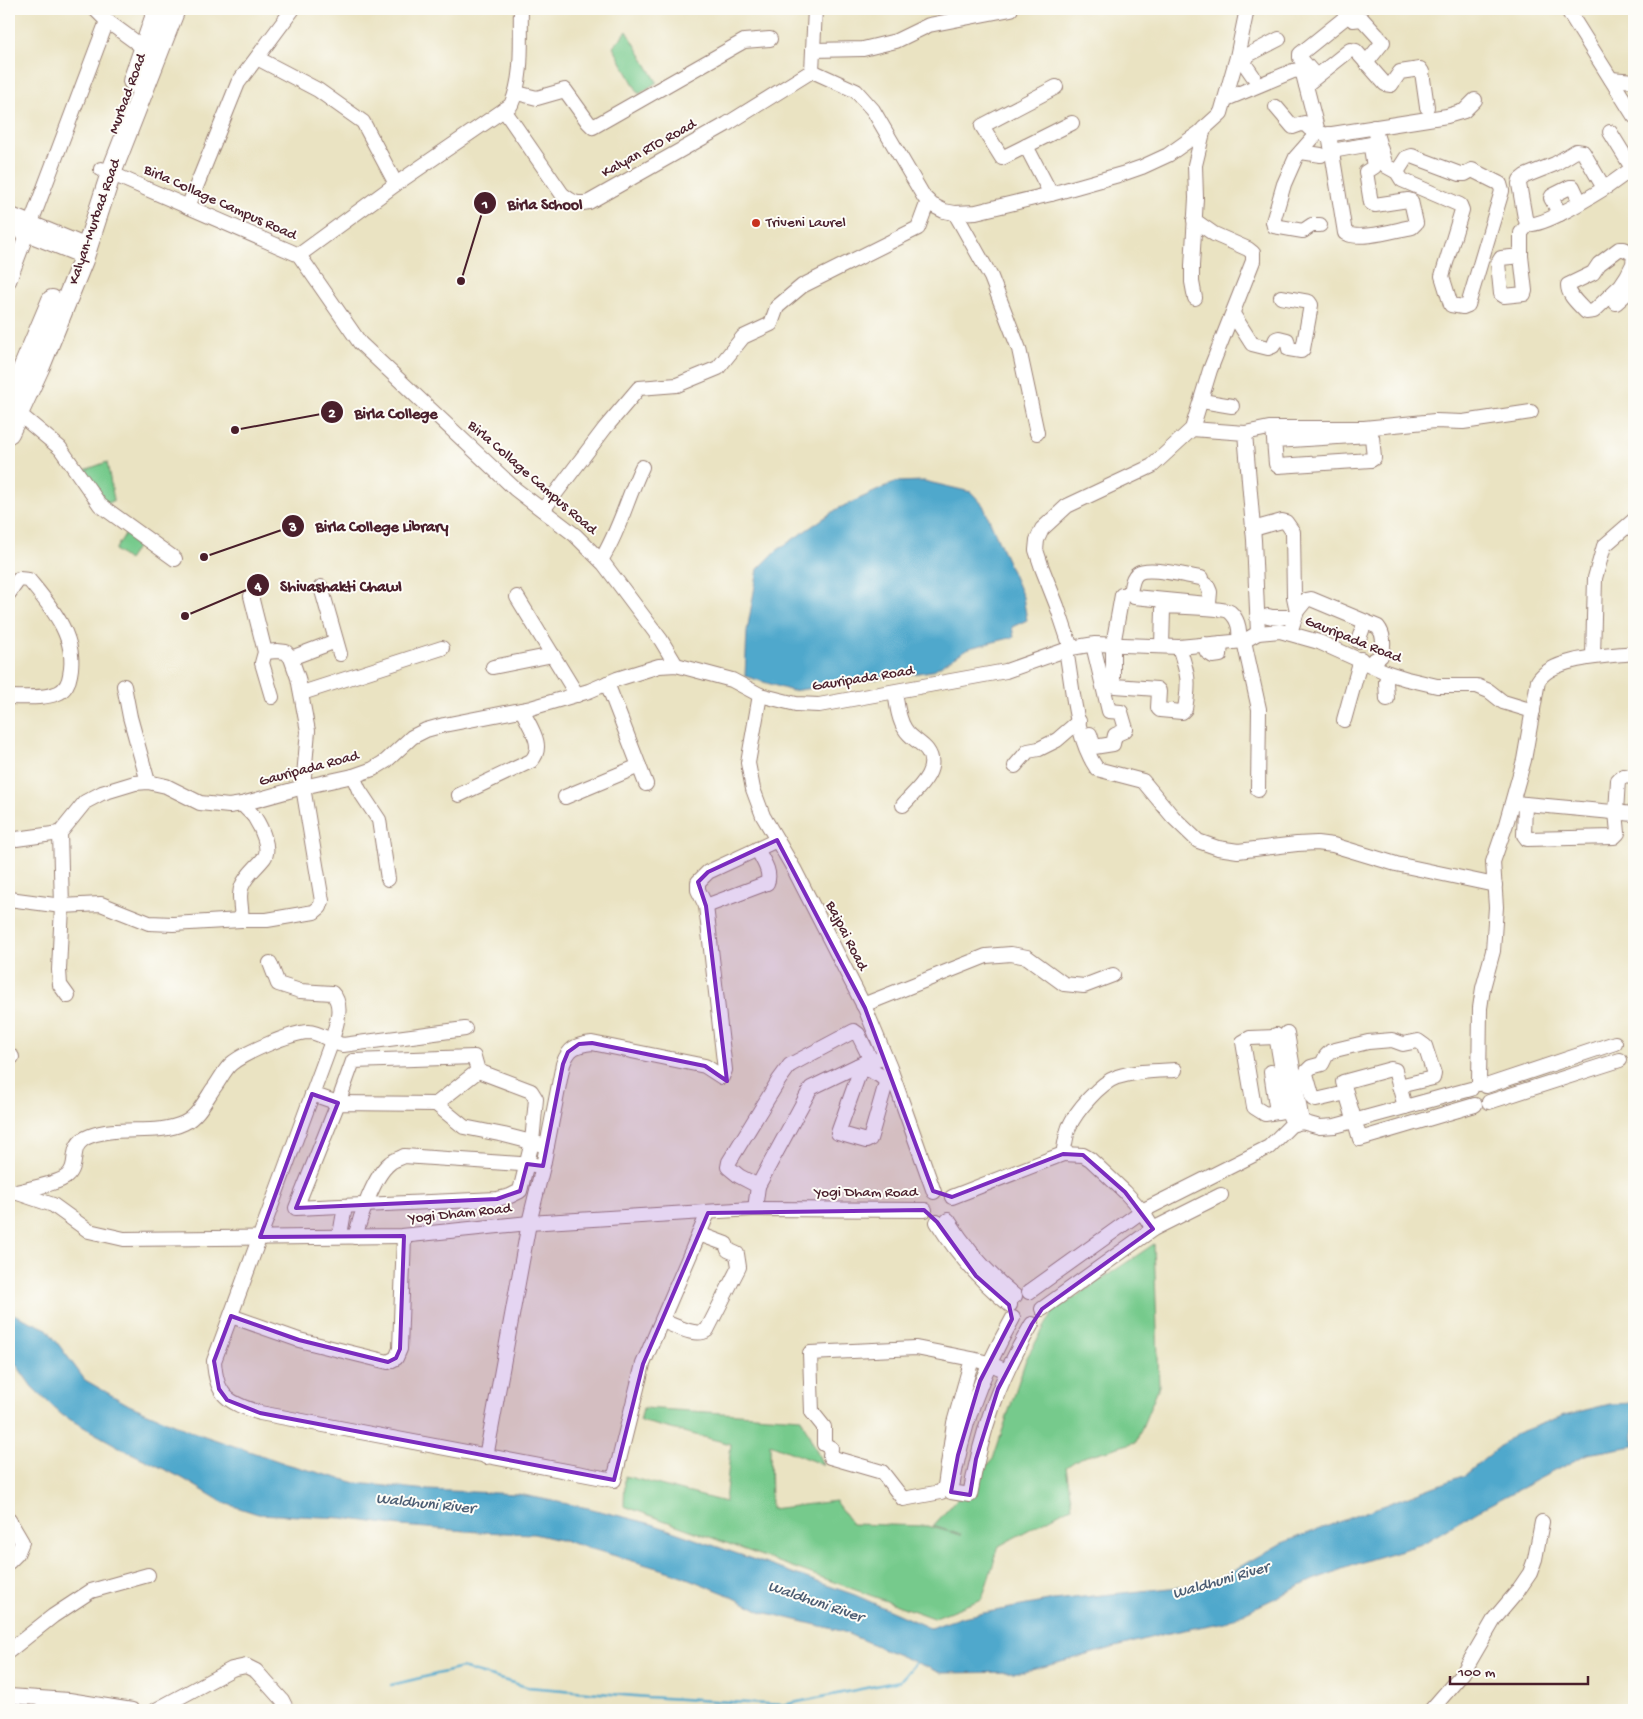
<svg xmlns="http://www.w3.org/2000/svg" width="1643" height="1719" font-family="'Gochi Hand',sans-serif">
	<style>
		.green { fill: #76ca8c; stroke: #60745c }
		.water { fill: #4fa8cc; stroke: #4c647c }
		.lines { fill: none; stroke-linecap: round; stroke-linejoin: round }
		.stream { stroke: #4fa8cc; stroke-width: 2.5 }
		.minor-casing { stroke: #9a8176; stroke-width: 16 }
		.highway-casing { stroke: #9a8176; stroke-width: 22 }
		.minor { stroke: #fff; stroke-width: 14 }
		.highway { stroke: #fff; stroke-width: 20 }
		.marked { fill: #7b2cbf; fill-opacity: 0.2; stroke: #7b2cbf; stroke-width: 4; stroke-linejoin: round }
		.poi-dot { fill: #c8321e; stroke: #fdfcf7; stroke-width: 2 }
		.labels { text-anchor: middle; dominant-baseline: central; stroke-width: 4; stroke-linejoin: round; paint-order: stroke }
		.street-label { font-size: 15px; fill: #4a1f2b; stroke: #fdfcf7 }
		.poi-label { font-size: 15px; fill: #4a1f2b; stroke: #fdfcf7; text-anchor: start }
		.water-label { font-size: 16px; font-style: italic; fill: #4c5d73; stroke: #fdfcf7 }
		.leader { fill: none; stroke: #4a1f2b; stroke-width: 2 }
		.callout-dot { fill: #4a1f2b; stroke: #fdfcf7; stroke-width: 2 }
		.mark-label { font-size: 15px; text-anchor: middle; font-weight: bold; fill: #fff }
		.callout-label { font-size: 16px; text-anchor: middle; font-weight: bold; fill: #4a1f2b; stroke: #fdfcf7; stroke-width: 4; stroke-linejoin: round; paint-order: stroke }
	</style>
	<rect width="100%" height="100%" fill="#fdfcf7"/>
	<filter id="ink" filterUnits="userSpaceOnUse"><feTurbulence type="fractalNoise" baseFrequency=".02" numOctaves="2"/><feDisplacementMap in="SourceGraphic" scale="10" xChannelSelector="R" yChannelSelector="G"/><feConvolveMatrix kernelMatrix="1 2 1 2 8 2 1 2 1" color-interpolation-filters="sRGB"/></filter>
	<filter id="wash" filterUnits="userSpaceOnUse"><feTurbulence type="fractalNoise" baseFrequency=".0096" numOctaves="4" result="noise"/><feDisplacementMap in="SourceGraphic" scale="20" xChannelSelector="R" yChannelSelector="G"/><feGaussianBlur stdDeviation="1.12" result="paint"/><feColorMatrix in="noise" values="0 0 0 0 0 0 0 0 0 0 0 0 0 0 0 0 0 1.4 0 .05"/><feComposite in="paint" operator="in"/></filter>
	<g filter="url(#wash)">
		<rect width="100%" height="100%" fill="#eae3c2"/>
		<g class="green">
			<polygon points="627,31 657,82 639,94 613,47"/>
			<polygon points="107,462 114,500 106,505 82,471"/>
			<polygon points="127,531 141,541 128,560 115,550"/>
			<polygon points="1154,1244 1159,1386 1136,1442 1080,1458 1066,1467 1072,1506 999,1546 982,1599 933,1618 624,1506 625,1476 725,1502 731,1444 640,1421 643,1408 801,1418 823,1465 770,1444 771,1509 835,1501 852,1524 928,1526 961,1535 933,1526 993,1459 1026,1359 1053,1312"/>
		</g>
		<g class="water">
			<polygon points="924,481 971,492 983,505 1023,597 1027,620 1012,627 1014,637 969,648 932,671 792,691 745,676 747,631 758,569 776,551 837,509 896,482"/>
			<polygon points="9,1312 47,1329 85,1380 129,1405 190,1431 287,1464 356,1483 428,1490 518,1494 588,1508 652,1524 855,1595 930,1628 962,1617 1054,1600 1209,1584 1282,1543 1465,1475 1515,1434 1565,1415 1610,1404 1634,1403 1634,1446 1587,1454 1477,1511 1422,1544 1368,1560 1313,1580 1225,1622 1164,1634 1024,1672 941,1673 841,1631 763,1612 724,1593 674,1573 568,1542 534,1534 479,1532 401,1526 342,1518 258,1514 224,1503 182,1478 121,1448 62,1415 32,1387 13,1360 9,1358"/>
		</g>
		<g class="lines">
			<polyline class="stream" points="391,1685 462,1668 527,1687 647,1697 783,1705 900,1681 917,1661"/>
		</g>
	</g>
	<g filter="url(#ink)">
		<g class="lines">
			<defs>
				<g id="minor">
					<polyline points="95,9 107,21 144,48"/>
					<polyline points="1567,9 1634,116"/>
					<polyline points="813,50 863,49 896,41 929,25 1011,9"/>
					<polyline points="257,58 318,90 363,122 396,184"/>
					<polyline points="1237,58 1244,63 1253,76"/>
					<polyline points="1244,63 1248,55 1279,39"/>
					<polyline points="812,71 856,91 873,110 924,197 932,205 944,211 955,213 976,212 1051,194 1122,174 1142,167 1168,155 1199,133 1221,113 1237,57 1247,9"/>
					<polyline points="812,71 815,9"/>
					<polyline points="1316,76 1300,58 1300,54 1346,17 1350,16 1353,20 1362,19 1383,42 1366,63"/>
					<polyline points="1611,79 1634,81"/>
					<polyline points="1306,85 1350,50 1356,51 1385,84 1391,85 1400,72 1420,69 1422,72 1427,107"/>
					<polyline points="1056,87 982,126 1002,158 1072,123"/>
					<polyline points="517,93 537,98 565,90 588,122 593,127 744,41 770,39"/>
					<polyline points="1226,99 1293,71 1300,70 1303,74 1318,132 1296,157 1284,184 1273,222 1274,226 1303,231 1312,225 1320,225"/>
					<polyline points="1276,107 1293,127 1304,123 1309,128 1326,135 1447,116 1464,111 1475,100"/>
					<path d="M 504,110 L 562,194 C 572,202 577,205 589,202 L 727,124 L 812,71"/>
					<polyline points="1374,127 1386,166 1397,172 1402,180 1460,205 1462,210 1442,276 1451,305 1463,307 1468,305 1502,191 1500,184 1472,170 1465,174 1460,174 1412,156 1406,158 1397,172"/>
					<polyline points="1610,132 1634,171"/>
					<path d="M 1329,134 L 1345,233 C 1360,241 1395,230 1412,227 L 1416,223 L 1411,201 L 1408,200 L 1375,205 L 1371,203 L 1366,172 L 1374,167 L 1371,148"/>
					<polyline points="1026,146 1051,194"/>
					<polyline points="1332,151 1371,144"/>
					<polyline points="1301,152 1321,155"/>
					<polyline points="101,169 299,255 360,343 515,489 575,535 604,564 661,640 676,665"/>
					<path d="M 1604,188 L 1583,152 L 1576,151 L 1555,164 L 1525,176 L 1520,180 L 1519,184 L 1525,218 L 1528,224 C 1544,227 1593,195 1608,186 L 1633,168"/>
					<polyline points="188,207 238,83 293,9"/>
					<polyline points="955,213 991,277 1019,349 1037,433"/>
					<polyline points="9,214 87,246"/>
					<polyline points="1560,214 1551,198 1552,196 1570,187 1573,187 1580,202"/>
					<polyline points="9,227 84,257"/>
					<path d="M 1619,249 L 1624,249 L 1634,254 L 1633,264 L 1627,276 L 1621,285 L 1594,311 L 1586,312 C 1579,304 1568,296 1568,285 L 1593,273 L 1599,264 Z"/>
					<path d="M 299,255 L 396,184 L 511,105 C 524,77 520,40 521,9"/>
					<polyline points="1521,256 1501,258 1498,263 1501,294 1504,296 1524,294 1525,291 1521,256 1521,233 1528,224"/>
					<polyline points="9,281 107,21"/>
					<polyline points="1195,298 1192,282 1192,266 1196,198 1195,165 1204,128"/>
					<polyline points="1616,303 1634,287"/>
					<polyline points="1233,314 1252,344 1268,348 1273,346 1276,339 1279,338 1287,340 1289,349 1301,351 1303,349 1311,305 1309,302 1281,297"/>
					<polyline points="1202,401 1232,406"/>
					<polyline points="11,410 18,413 60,448 100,505 175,559"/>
					<polyline points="1273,428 1276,464 1278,466 1371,460 1374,458 1372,437 1369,435 1275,441"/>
					<polyline points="1192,429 1245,433 1254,540 1258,633"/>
					<polyline points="1245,433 1269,428 1364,428 1435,421 1463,422 1531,412"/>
					<polyline points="543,510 605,428 639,388 677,385 718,368 743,337 771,324 777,307 802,286 918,228 928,201"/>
					<polyline points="1253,529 1282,521 1286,522 1293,532 1294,597 1297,611 1290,633"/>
					<path d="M 601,560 C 619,532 627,498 642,467"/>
					<polyline points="321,587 340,654"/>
					<path d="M 9,593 L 19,579 L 29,580 C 51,607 78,637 70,675 C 69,682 65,690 58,693 C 44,699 24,697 9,697"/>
					<polyline points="1130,594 1134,597 1207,604 1209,603 1210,592 1207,585"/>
					<polyline points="251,596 265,652 262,663 272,697"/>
					<polyline points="517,597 577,695"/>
					<path d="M 1297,611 L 1306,600 L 1311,599 L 1378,627 C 1385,636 1384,646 1381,656 L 1369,663"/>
					<polyline points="1268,616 1272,617 1295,617"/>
					<polyline points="1244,641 1259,709 1258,790"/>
					<polyline points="1358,641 1365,622"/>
					<polyline points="1204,644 1207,652 1213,656 1220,655 1221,643"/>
					<path d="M 1162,646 L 1163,609 L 1167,606 C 1177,607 1225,608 1230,612 C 1239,620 1240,630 1239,641"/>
					<path d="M 1179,647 C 1188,675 1190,680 1185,709 L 1182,712 L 1160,710 L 1158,708 L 1159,691 L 1157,689 L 1115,686 L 1113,684 L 1113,645 L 1122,595 L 1130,594 C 1131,587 1132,577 1138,573 C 1149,566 1188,576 1201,578"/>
					<polyline points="1071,648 1057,606 1042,568 1036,550 1037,540 1042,529 1067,506 1152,466 1192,429 1210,370 1253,261 1253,253 1248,249 1214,234 1194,220"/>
					<path d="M 1066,650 C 1073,688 1075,737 1097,769 L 1143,781 L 1173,817 L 1198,841 L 1218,848 L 1238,851 L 1297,844 L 1317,843 L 1333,845 L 1396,864 L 1495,885"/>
					<polyline points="1593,657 1595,578 1604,546 1634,520"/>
					<polyline points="291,658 336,641"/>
					<polyline points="493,667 553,655"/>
					<polyline points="607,683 646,784"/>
					<polyline points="124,686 130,717 148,782"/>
					<path d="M 895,692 C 897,703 898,719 905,729 C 910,738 921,742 927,750 C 942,770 915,791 903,805"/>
					<polyline points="302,693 442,648"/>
					<polyline points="760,695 748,763 753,789 763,816 794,869 865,1008 890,1068 934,1192"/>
					<polyline points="1387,699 1386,682 1388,673"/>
					<polyline points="1344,720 1361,659"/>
					<polyline points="1090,734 1094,747 1113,744 1115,735 1124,731 1126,729 1121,712 1109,711 1093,645"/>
					<polyline points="1015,766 1028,751 1039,749 1057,740 1079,721"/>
					<polyline points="353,776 359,790 379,820 388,879"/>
					<path d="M 459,795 L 531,761 C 546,746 529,726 522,710"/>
					<polyline points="565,797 639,766"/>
					<polyline points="1516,803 1634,814"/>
					<polyline points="1525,804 1524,835 1527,839 1614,837 1618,833 1616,812 1618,780 1623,776 1634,777"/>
					<polyline points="60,833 62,906 59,970 60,985 68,996"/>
					<polyline points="9,840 60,833 85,802 102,793 135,783 148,782 166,786 200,803 229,806 242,804 303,787 353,776 373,769 386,761 412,737 426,730 444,725 531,708 589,691 617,679 659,666 676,665 732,680 760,695 796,704 819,705 1006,671 1071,648 1095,644 1179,647 1244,641 1258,633 1280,631 1319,642 1388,673 1407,679 1437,686 1477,686 1489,691 1503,702 1533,711"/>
					<path d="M 9,899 L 62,906 L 101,904 L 149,923 L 173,924 L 241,920 C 243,908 237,896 242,886 C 246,875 257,867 264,858 C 271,849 261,827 255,818 C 252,813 246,809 242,804"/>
					<path d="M 706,906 L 767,883 C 772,872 762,859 757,849"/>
					<polyline points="241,920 267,920 314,912 320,907 322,901 303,787 308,731 298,678 291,658 286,652 277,651 265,652"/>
					<path d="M 270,963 L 278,984 L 300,991 L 332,993 C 345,1006 335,1026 332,1041 L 214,1361 C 216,1397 228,1402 260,1413 L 614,1480 L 643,1364 L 708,1213"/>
					<polyline points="863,1005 986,956 1011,954 1027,957 1064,984 1084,986 1113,975"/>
					<polyline points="1287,1033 1302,1122"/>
					<polyline points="1276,1035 1290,1117"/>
					<polyline points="1276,1037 1250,1038 1243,1042 1254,1107 1265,1114 1289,1110"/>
					<polyline points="9,1057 12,1057"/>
					<path d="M 857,1066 C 866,1070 883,1073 886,1083 L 870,1139 L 866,1141 L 838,1133 L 861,1068"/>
					<polyline points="478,1071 531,1091 536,1099 532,1142 520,1191 510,1196 497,1199 296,1208 338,1103 436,1104 464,1127 504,1135 547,1146"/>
					<polyline points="1271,1072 1277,1112"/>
					<path d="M 1479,1084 L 1480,1008 L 1483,988 L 1493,951 L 1496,907 L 1493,862 L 1506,824 L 1524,760 L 1538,681 C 1552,657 1609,656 1634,653"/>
					<polyline points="1486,1086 1615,1043"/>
					<polyline points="1346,1093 1316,1100 1313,1099 1306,1074 1307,1071 1311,1067 1322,1064 1326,1056 1331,1051 1368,1042 1392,1040 1403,1044 1418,1041 1425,1046 1434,1074 1433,1078 1399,1086"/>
					<polyline points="312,1094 338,1103 353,1061 474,1057 478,1071 436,1104"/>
					<polyline points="1489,1102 1620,1060"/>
					<polyline points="1405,1107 1395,1070 1391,1069 1343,1082 1360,1139 1475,1105"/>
					<polyline points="1063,1154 1083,1155 1090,1159 1125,1192 1142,1211 1153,1229"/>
					<polyline points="758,1186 811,1088 865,1062"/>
					<polyline points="9,1190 53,1205 89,1231 124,1239 401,1236 529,1223 752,1209 925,1210"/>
					<path d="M 16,1192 C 28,1189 60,1183 67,1176 C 81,1164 66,1145 90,1136 C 118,1125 157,1136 184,1123 C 197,1117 205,1101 213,1089 C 219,1082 224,1070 231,1064 C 244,1053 290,1033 308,1032 C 321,1032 331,1043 343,1045 L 465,1029"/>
					<path d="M 952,1197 L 1063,1154 C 1065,1145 1066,1135 1069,1127 C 1076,1111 1100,1083 1117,1077 C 1136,1071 1155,1071 1175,1070"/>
					<polyline points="755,1209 758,1186 739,1176 728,1167 729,1162 779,1080 790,1065 854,1031 858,1034 872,1062 885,1057"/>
					<path d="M 948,1220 C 966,1249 988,1274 1015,1296"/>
					<path d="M 937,1222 C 957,1254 980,1281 1010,1305"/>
					<polyline points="340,1235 345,1206"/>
					<path d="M 355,1237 C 360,1218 374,1175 390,1163 C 393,1160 399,1159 404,1156 L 535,1165"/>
					<polyline points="1029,1292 1142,1211 1269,1147 1291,1125 1302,1122 1320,1127 1335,1126 1471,1089"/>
					<polyline points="1042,1309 1153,1229 1221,1195"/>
					<polyline points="231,1316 299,1340 388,1362 396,1358 400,1349 404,1236"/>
					<path d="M 1013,1318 C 979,1378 963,1425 951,1492 L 970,1495 C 982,1429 998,1382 1032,1324"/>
					<path d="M 662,1321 C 674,1325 696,1338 707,1330 L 739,1267 L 737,1254 L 728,1250 L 726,1244 L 699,1234"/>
					<polyline points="972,1359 916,1348 810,1353 812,1412 824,1427 824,1444 831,1448 830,1457 882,1472 903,1499 941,1492 945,1486 954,1423 972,1359 988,1363 1007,1371"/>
					<path d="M 486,1457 L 529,1223 L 543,1166 L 563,1064 C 569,1048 575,1045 592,1043 L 705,1066 L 722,1077 L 725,1070 L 706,906 L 698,890 L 698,882 L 708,872 L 777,840"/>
					<polyline points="9,1520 22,1542 17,1554 9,1562"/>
					<polyline points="9,1651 53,1616 91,1591 148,1575"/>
					<polyline points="9,1696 69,1700 132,1710"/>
					<polyline points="156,1710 232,1669 246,1666 256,1671 282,1700 285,1706 284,1710"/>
					<polyline points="1431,1710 1463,1673 1495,1618 1517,1592 1530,1573 1535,1559 1542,1522"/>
				</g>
				<g id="highway">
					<polyline points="133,81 158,9"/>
					<polyline points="9,402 52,300"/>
					<polyline points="9,433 40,366 83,260 111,173 175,9"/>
				</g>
			</defs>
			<use href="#minor" class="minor-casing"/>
			<use href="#highway" class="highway-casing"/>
			<use href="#minor" class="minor"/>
			<use href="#highway" class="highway"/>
		</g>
	</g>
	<path class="marked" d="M 777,840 L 865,1008 L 933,1191 L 952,1197 L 1063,1154 L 1083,1155 L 1125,1192 L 1153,1229 L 1042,1309 L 1032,1324 L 998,1389 L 976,1459 L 970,1495 L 951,1492 L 958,1455 L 980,1381 L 1012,1319 L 1009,1305 L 976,1276 L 937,1222 L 924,1210 L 708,1213 L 643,1364 L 614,1480 L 260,1413 L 227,1400 L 219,1389 L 214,1361 L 231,1316 L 299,1340 L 388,1362 L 396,1358 L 400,1349 L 404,1236 L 260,1237 L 312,1094 L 338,1103 L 296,1208 L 497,1199 L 520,1191 L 527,1164 L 543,1166 L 563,1064 L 568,1052 L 579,1044 L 592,1043 L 705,1066 L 727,1081 L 706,906 L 698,882 L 708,872 Z"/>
	<circle class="poi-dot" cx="756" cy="223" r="5"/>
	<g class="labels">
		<g class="street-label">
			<text transform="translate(128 94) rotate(-70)">Murbad Road</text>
			<text transform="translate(649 149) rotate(-29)">Kalyan RTO Road</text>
			<text transform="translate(220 203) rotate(24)">Birla Collage Campus Road</text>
			<text transform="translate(95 222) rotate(-71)">Kalyan-Murbad Road</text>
			<text transform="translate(532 478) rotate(41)">Birla Collage Campus Road</text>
			<text transform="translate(1353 640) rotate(22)">Gauripada Road</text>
			<text transform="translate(863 679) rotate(-9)">Gauripada Road</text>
			<text transform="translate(309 769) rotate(-15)">Gauripada Road</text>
			<text transform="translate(846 936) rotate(63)">Bajpai Road</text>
			<text x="866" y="1193">Yogi Dham Road</text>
			<text transform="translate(460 1214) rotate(-6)">Yogi Dham Road</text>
		</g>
		<g class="poi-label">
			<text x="766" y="223">Triveni Laurel</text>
		</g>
		<g class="water-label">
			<text transform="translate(425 1505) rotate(6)">Waldhuni River</text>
			<text transform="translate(1221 1582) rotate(-16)">Waldhuni River</text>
			<text transform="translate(815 1603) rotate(19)">Waldhuni River</text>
		</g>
	</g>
	<path class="leader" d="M461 281L485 203M235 430L332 412M204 557L293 526M185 616L258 585"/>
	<g class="callout-dot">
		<circle cx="461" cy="281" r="5"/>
		<circle cx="235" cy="430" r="5"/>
		<circle cx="204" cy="557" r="5"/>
		<circle cx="185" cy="616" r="5"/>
		<circle cx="485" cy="203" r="12"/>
		<circle cx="332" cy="412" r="12"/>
		<circle cx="293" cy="526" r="12"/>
		<circle cx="258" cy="585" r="12"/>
	</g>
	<g class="mark-label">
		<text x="485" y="208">1</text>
		<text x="332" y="417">2</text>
		<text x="293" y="531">3</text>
		<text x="258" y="590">4</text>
	</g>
	<g class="callout-label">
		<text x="545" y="209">Birla School</text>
		<text x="396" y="418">Birla College</text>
		<text x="382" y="531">Birla College Library</text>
		<text x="341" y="591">Shivashakti Chawl</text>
	</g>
	<rect width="1643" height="1719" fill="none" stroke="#fdfcf7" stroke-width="30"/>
	<path d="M1450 1676v8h138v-8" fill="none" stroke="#4a1f2b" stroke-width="2.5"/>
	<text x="1458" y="1676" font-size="15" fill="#4a1f2b" stroke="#fdfcf7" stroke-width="4" paint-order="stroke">100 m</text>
</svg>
